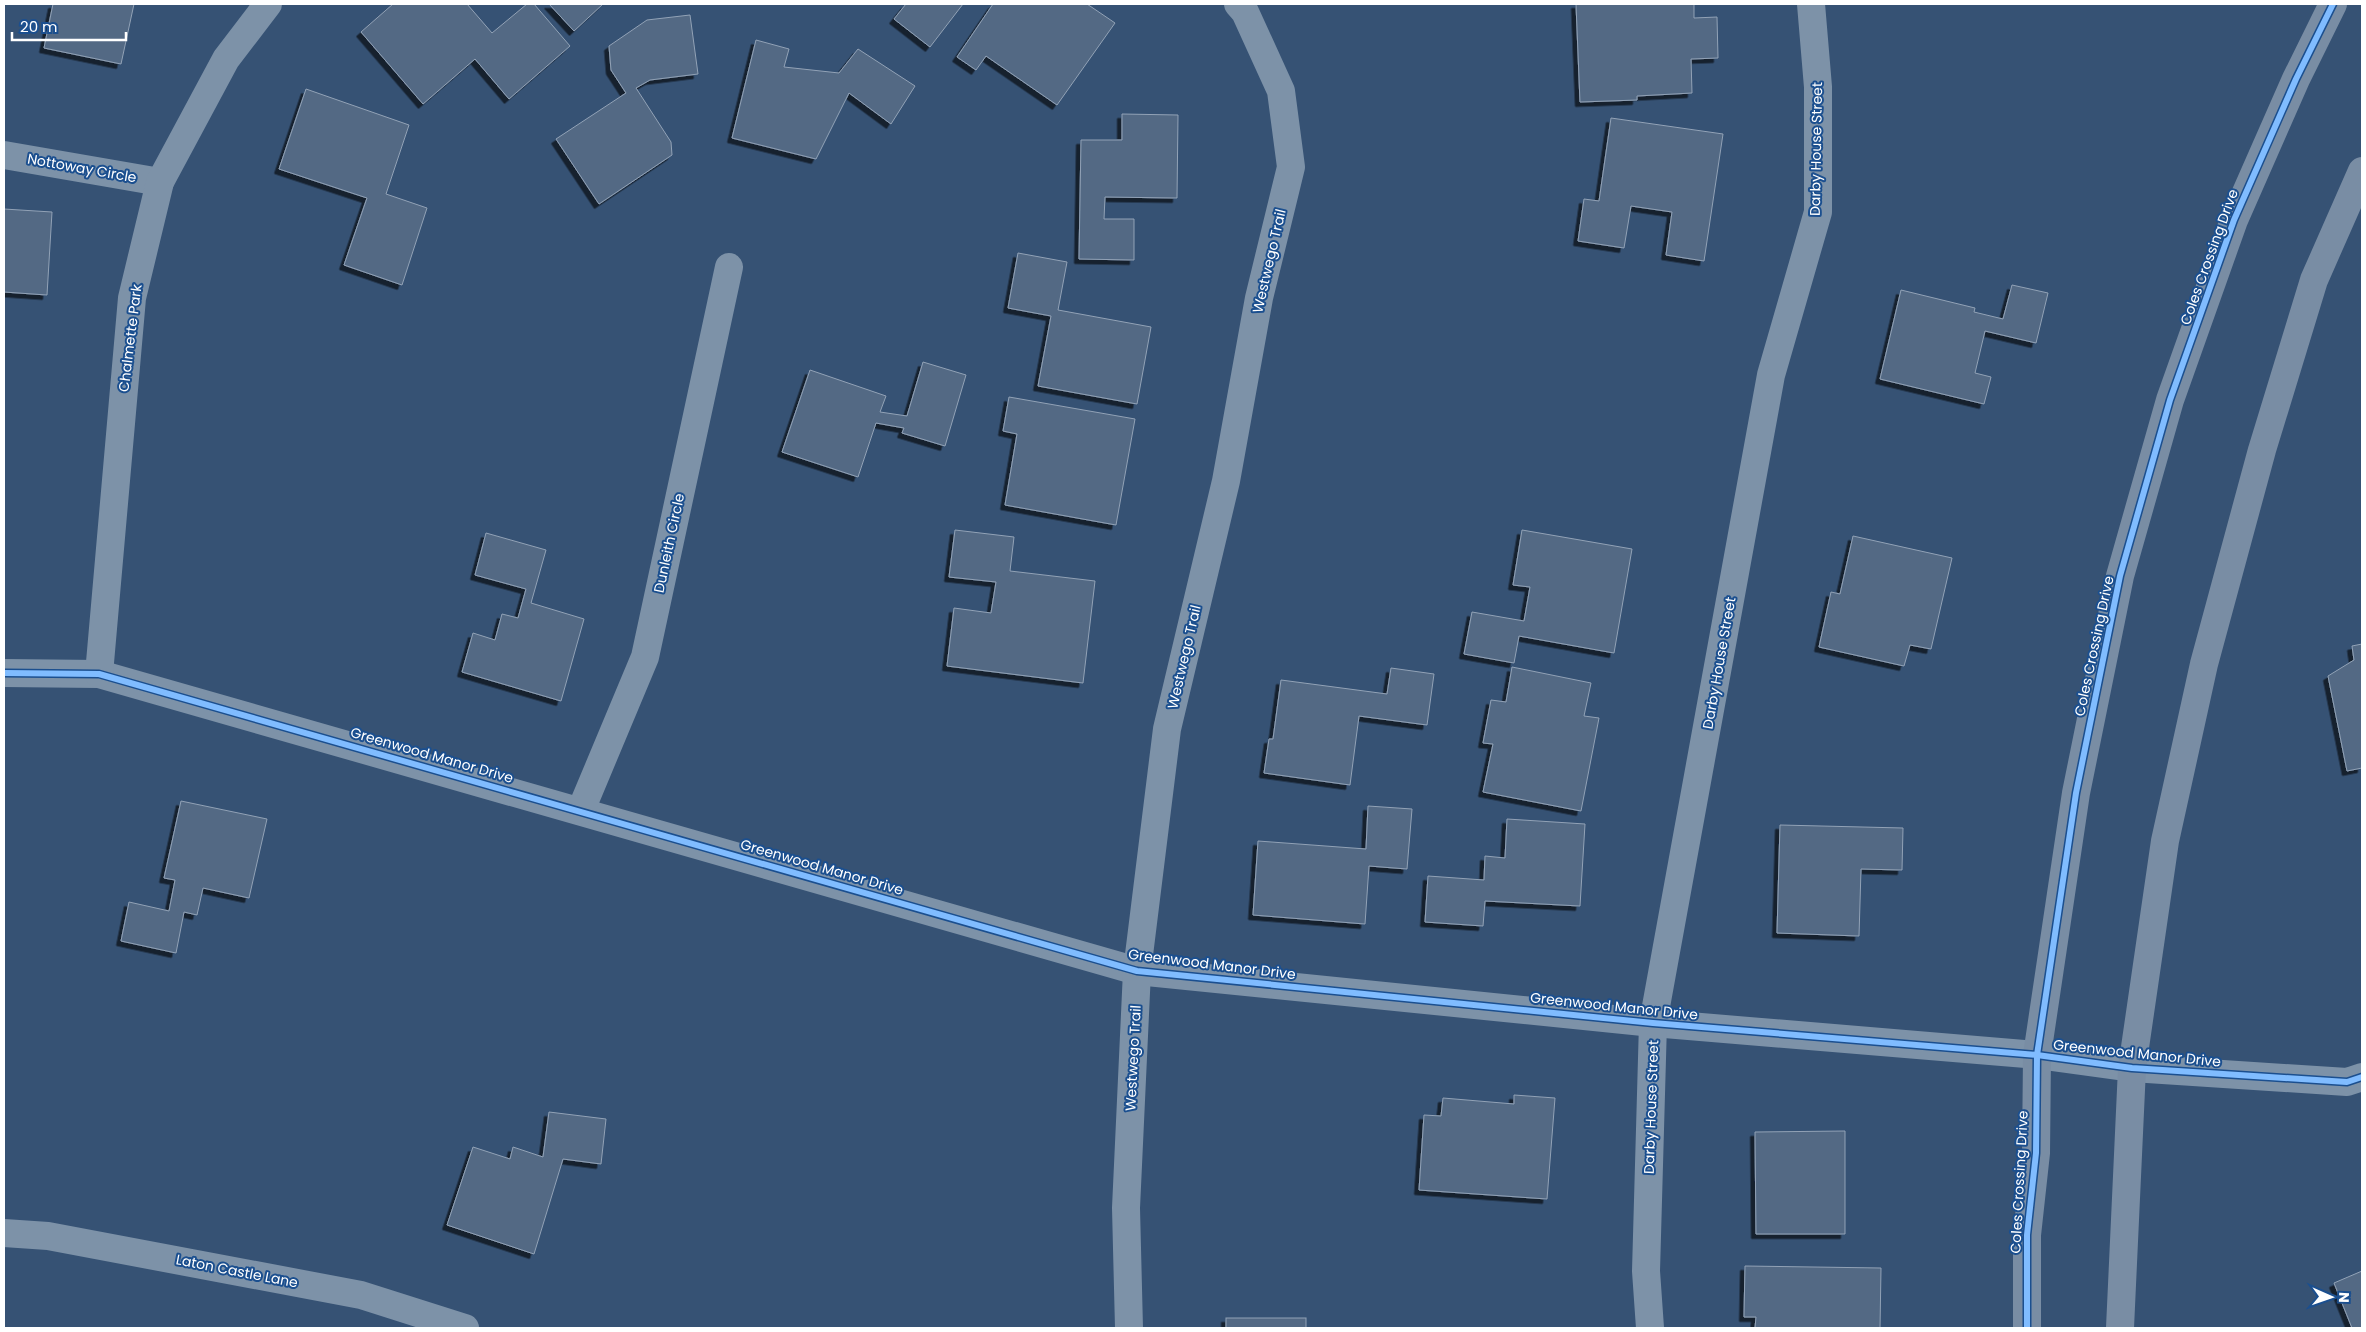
<svg xmlns="http://www.w3.org/2000/svg" width="2366" height="1332" font-family="Poppins,sans-serif">
	<style>
		.building { fill: #526984; stroke: #92a2b6; filter: url(#shadow) }
		.lines { fill: none; stroke-linecap: round; stroke-linejoin: round }
		.street { stroke: #7d92a8; stroke-width: 28 }
		.secondary { stroke: #798da4; stroke-width: 28 }
		.cycleway-casing { stroke: #1b4f8f; stroke-width: 9 }
		.cycleway { stroke: #80bcff; stroke-width: 6 }
		.labels { text-anchor: middle; dominant-baseline: central; stroke-width: 4; stroke-linejoin: round; paint-order: stroke }
		.street-label { font-size: 14px; fill: #fff; stroke: #1b4f8f }
	</style>
	<defs>
		<filter id="shadow"><feDropShadow dx="-4.5" dy="4.5" stdDeviation="0" flood-color="#0009"/></filter>
	</defs>
	<rect width="100%" height="100%" fill="#365274"/>
	<g class="building">
		<polygon points="53,4 134,4 121,64 44,48"/>
		<polygon points="393,4 467,4 492,33 527,4 534,4 570,46 509,99 475,59 423,104 361,32"/>
		<polygon points="549,4 603,4 574,31"/>
		<polygon points="906,4 963,4 930,47 894,19"/>
		<polygon points="993,4 1087,4 1115,23 1057,105 986,56 976,70 957,57"/>
		<polygon points="1576,4 1694,4 1694,18 1717,17 1718,58 1691,59 1692,93 1637,96 1637,100 1580,102"/>
		<polygon points="690,15 698,74 650,80 636,88 671,142 672,155 599,204 556,139 626,93 611,70 609,46 647,20"/>
		<polygon points="756,40 789,49 784,67 839,73 858,49 915,86 891,124 849,93 816,159 732,138"/>
		<polygon points="306,89 409,125 386,194 427,208 402,285 344,265 367,198 279,169"/>
		<polygon points="1122,114 1178,115 1177,198 1105,197 1104,219 1134,219 1134,260 1079,259 1081,140 1122,140"/>
		<polygon points="1611,118 1723,134 1704,261 1666,255 1672,212 1631,206 1624,248 1578,241 1584,199 1599,201"/>
		<polygon points="4,209 52,212 47,295 4,292"/>
		<polygon points="1018,253 1067,262 1058,310 1151,327 1137,404 1038,386 1051,316 1008,308"/>
		<polygon points="2012,285 2048,293 2036,343 1985,331 1975,373 1991,377 1984,404 1880,379 1901,290 1975,308 1974,312 2003,319"/>
		<polygon points="923,362 966,375 945,446 902,433 904,428 876,423 858,477 782,452 810,370 886,396 880,412 907,416"/>
		<polygon points="1009,397 1135,419 1116,525 1005,505 1017,434 1003,431"/>
		<polygon points="955,530 1014,537 1010,571 1095,581 1083,683 947,666 954,608 991,613 996,582 949,577"/>
		<polygon points="1522,530 1632,549 1614,653 1519,636 1514,663 1464,654 1472,612 1524,621 1530,587 1513,585"/>
		<polygon points="486,533 546,550 531,603 584,619 561,701 462,672 473,633 495,640 502,614 518,618 526,589 475,575"/>
		<polygon points="1853,536 1952,558 1931,649 1910,645 1904,666 1819,647 1831,592 1840,594"/>
		<polygon points="2362,644 2362,768 2347,771 2328,676 2354,660 2352,646"/>
		<polygon points="1512,667 1591,683 1584,716 1599,718 1581,811 1483,792 1493,744 1483,743 1491,700 1506,702"/>
		<polygon points="1391,668 1434,674 1427,725 1359,716 1350,785 1264,773 1269,739 1273,739 1281,680 1387,694"/>
		<polygon points="181,801 267,819 249,898 203,888 197,915 184,912 176,953 121,941 129,902 169,911 175,880 164,878"/>
		<polygon points="1368,806 1412,809 1407,869 1369,866 1365,924 1253,915 1258,841 1366,849"/>
		<polygon points="1507,819 1585,824 1580,906 1485,901 1483,926 1425,922 1428,876 1484,880 1485,856 1505,858"/>
		<polygon points="1780,825 1903,828 1902,870 1861,869 1859,936 1777,933"/>
		<polygon points="1514,1095 1555,1098 1547,1199 1419,1190 1424,1115 1441,1116 1443,1098 1514,1104"/>
		<polygon points="549,1112 606,1119 601,1164 563,1159 534,1254 447,1225 473,1147 510,1159 513,1147 543,1157"/>
		<polygon points="1845,1131 1845,1234 1756,1234 1755,1132"/>
		<polygon points="1745,1266 1881,1268 1880,1328 1755,1328 1756,1317 1744,1317"/>
		<polygon points="2362,1271 2362,1328 2352,1328 2334,1283"/>
		<rect x="1226" y="1318" width="80" height="10"/>
	</g>
	<g class="lines">
		<g class="street">
			<polyline points="4,155 160,182"/>
			<polyline points="4,673 99,674 1137,971 1653,1023 2037,1055 2132,1068 2347,1082 2362,1077"/>
			<polyline points="99,674 132,298 160,182 226,59 268,4"/>
			<polyline points="581,810 645,657 729,267"/>
			<polyline points="4,1233 48,1236 361,1295 465,1328"/>
			<polyline points="1129,1328 1126,1208 1137,971 1167,729 1226,481 1259,298 1291,167 1281,91 1245,12 1238,4"/>
			<polyline points="1650,1328 1646,1271 1653,1023 1771,375 1818,212 1818,87 1811,4"/>
		</g>
		<g class="secondary">
			<polyline points="2027,1328 2027,1235 2036,1153 2037,1055 2076,793 2120,576 2170,400 2234,220 2296,79 2333,4"/>
			<polyline points="2120,1328 2132,1068 2165,841 2204,664 2262,450 2314,280 2362,171"/>
		</g>
		<defs>
			<g id="cycleway">
				<polyline points="4,673 99,674 1137,971 1653,1023 2037,1055 2132,1068 2347,1082 2362,1077"/>
				<polyline points="2027,1328 2027,1235 2036,1153 2037,1055 2076,793 2120,576 2170,400 2234,220 2296,79 2333,4"/>
			</g>
		</defs>
		<use href="#cycleway" class="cycleway-casing"/>
		<use href="#cycleway" class="cycleway"/>
	</g>
	<g class="labels">
		<g class="street-label">
			<text transform="translate(1816 149) rotate(-89)">Darby House Street</text>
			<text transform="translate(82 168) rotate(10)">Nottoway Circle</text>
			<text transform="translate(2209 257) rotate(-70)">Coles Crossing Drive</text>
			<text transform="translate(1269 261) rotate(-77)">Westwego Trail</text>
			<text transform="translate(130 338) rotate(-83)">Chalmette Park</text>
			<text transform="translate(669 543) rotate(-78)">Dunleith Circle</text>
			<text transform="translate(2094 646) rotate(-78)">Coles Crossing Drive</text>
			<text transform="translate(1184 657) rotate(-77)">Westwego Trail</text>
			<text transform="translate(1719 663) rotate(-80)">Darby House Street</text>
			<text transform="translate(432 755) rotate(16)">Greenwood Manor Drive</text>
			<text transform="translate(822 867) rotate(16)">Greenwood Manor Drive</text>
			<text transform="translate(1212 964) rotate(7)">Greenwood Manor Drive</text>
			<text transform="translate(1614 1006) rotate(6)">Greenwood Manor Drive</text>
			<text transform="translate(2137 1053) rotate(6)">Greenwood Manor Drive</text>
			<text transform="translate(1133 1058) rotate(-87)">Westwego Trail</text>
			<text transform="translate(1651 1107) rotate(-88)">Darby House Street</text>
			<text transform="translate(2019 1182) rotate(-87)">Coles Crossing Drive</text>
			<text transform="translate(237 1271) rotate(11)">Laton Castle Lane</text>
		</g>
	</g>
	<rect width="2366" height="1332" fill="none" stroke="#ffffff" stroke-width="10"/>
	<g transform="translate(2331 1297) rotate(92)" stroke="#1b4f8f" stroke-width="4" paint-order="stroke">
	<path d="M0-4L9 19L0 12L-9 19Z" fill="#ffffff"/>
	<text y="-8" font-size="14" font-weight="bold" text-anchor="middle" fill="#ffffff">N</text>
	</g>
	<path d="M12 32v8h114v-8" fill="none" stroke="#ffffff" stroke-width="2.5"/>
	<text x="20" y="32" font-size="15" fill="#ffffff" stroke="#1b4f8f" stroke-width="4" paint-order="stroke">20 m</text>
</svg>
